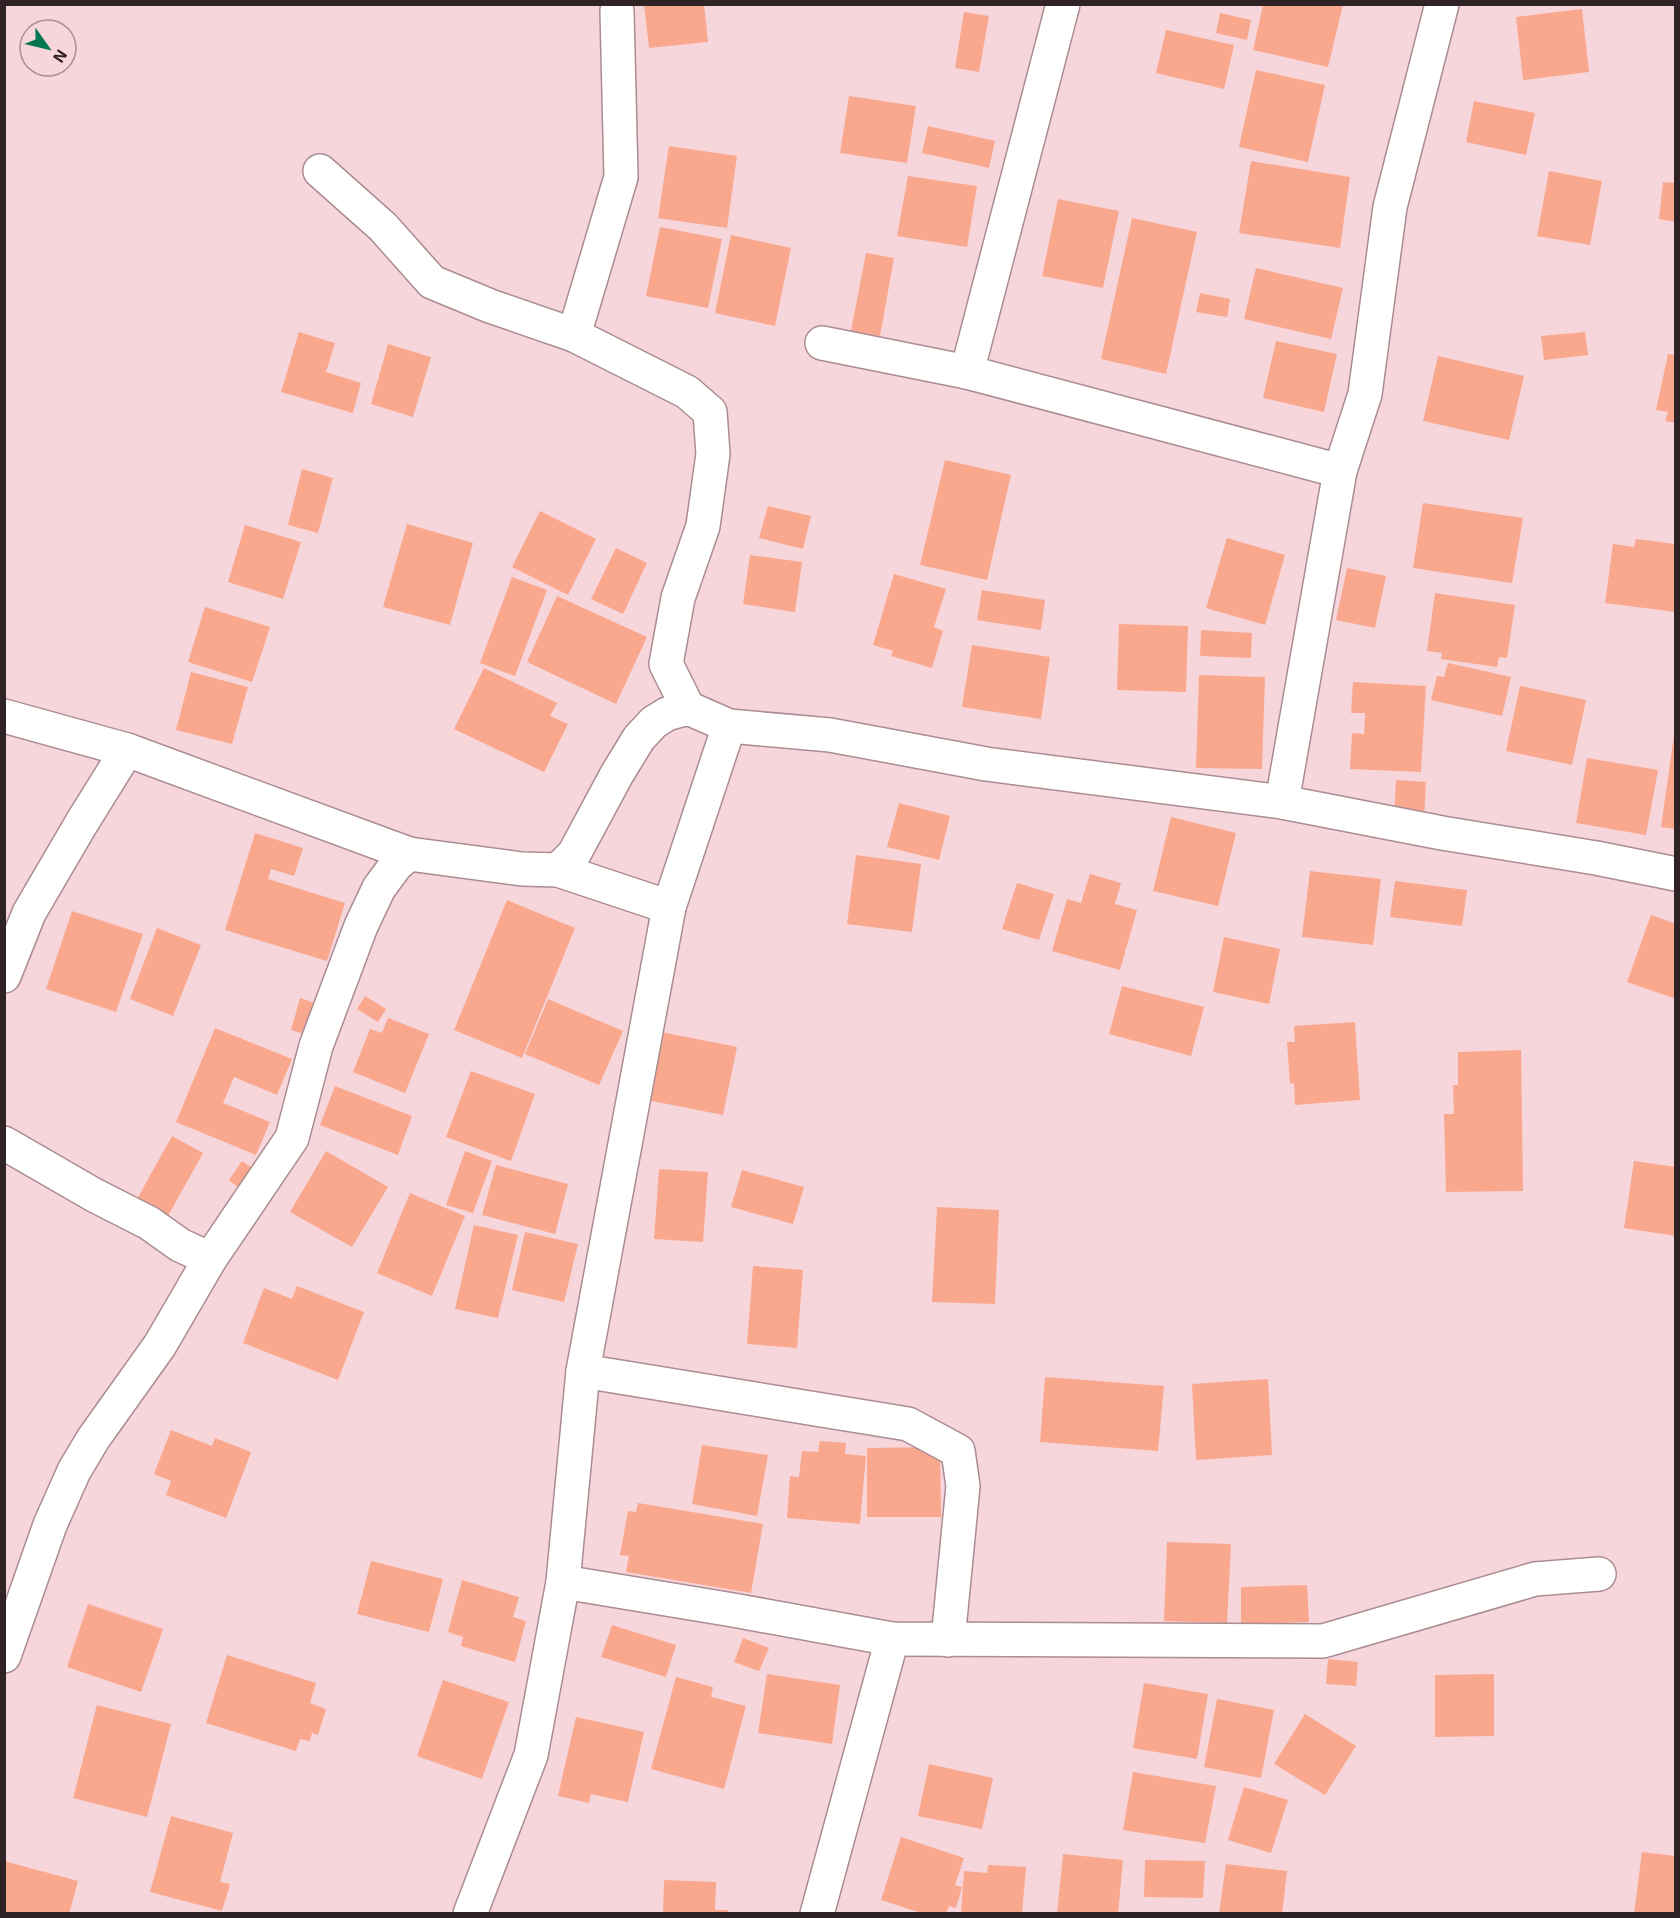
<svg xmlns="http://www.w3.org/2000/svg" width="1680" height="1918" font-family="'Exo 2',sans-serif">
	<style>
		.building { fill: #f9a88e }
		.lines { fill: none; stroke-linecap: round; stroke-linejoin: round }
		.minor-casing { stroke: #aa8c91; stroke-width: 36 }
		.minor { stroke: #fff; stroke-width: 33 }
	</style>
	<rect width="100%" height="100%" fill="#f7d6db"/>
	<g class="building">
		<polygon points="644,4 704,4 708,42 649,48"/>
		<polygon points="1263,5 1343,5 1328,67 1253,50"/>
		<polygon points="1582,9 1589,72 1523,80 1516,17"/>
		<polygon points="964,12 989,16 979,72 955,68"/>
		<polygon points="1220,13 1251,20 1247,40 1216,33"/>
		<polygon points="1166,30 1234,45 1224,89 1156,73"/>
		<polygon points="1256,70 1325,85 1308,162 1239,147"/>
		<polygon points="849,96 916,106 907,163 840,153"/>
		<polygon points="1474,101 1535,113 1526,155 1466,142"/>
		<polygon points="928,126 995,141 989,168 922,153"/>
		<polygon points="669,146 737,156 727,228 658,218"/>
		<polygon points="1251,161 1350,177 1340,248 1239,233"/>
		<polygon points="1549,171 1602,181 1590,245 1537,236"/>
		<polygon points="908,176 977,186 967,247 897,236"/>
		<polygon points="1663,182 1676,183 1676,222 1659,219"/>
		<polygon points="1058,199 1119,211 1103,288 1042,276"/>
		<polygon points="1132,218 1197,232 1166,374 1101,359"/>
		<polygon points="660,227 722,239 708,308 646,296"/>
		<polygon points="731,235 791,248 775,326 715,313"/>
		<polygon points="866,253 894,258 880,336 851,331"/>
		<polygon points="1256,268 1343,288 1331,339 1244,319"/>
		<polygon points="1200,293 1230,299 1227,317 1196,312"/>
		<polygon points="299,332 335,343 326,372 361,383 353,413 281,392"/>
		<polygon points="1585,332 1588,355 1544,360 1541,336"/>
		<polygon points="1276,341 1337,354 1324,412 1263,398"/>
		<polygon points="388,344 431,357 413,417 371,404"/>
		<polygon points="1668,354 1676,355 1676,423 1665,421 1668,412 1656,410"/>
		<polygon points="1438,356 1524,376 1509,440 1423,421"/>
		<polygon points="945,460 1011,475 987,580 920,565"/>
		<polygon points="302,469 333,478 318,533 288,525"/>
		<polygon points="1423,503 1523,518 1512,583 1413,568"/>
		<polygon points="768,506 811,516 803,549 759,538"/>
		<polygon points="540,511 596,539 568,595 512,567"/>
		<polygon points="407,524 473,543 450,625 383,607"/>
		<polygon points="245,525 301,542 283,599 228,582"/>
		<polygon points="1227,538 1285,555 1265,625 1206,608"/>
		<polygon points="1636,539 1676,544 1676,612 1605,603 1613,544 1634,547"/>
		<polygon points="616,548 647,563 623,614 591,599"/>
		<polygon points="750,555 802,562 795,612 743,604"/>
		<polygon points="1347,568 1386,576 1375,628 1336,620"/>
		<polygon points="894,574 946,589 934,627 943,631 932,668 891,656 893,651 873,645"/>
		<polygon points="512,577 547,590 515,676 480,663"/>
		<polygon points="982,590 1045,600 1041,630 977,620"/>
		<polygon points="1435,593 1515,605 1507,658 1499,657 1497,667 1441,659 1442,653 1427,651"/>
		<polygon points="557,596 647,637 616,704 527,662"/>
		<polygon points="205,607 270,627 252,682 188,662"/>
		<polygon points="1119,624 1188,626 1186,692 1117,690"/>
		<polygon points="1201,630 1252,633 1251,658 1200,656"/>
		<polygon points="972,645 1050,657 1041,719 962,707"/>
		<polygon points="1448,663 1511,677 1502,716 1431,700 1437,676 1444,677"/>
		<polygon points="484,668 557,703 550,716 568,724 544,772 454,729"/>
		<polygon points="191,672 248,687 232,744 176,730"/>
		<polygon points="1199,675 1265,677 1262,769 1196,768"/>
		<polygon points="1353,682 1426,686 1421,772 1350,769 1352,733 1364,734 1365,713 1351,713"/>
		<polygon points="1520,686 1586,700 1572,765 1506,751"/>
		<polygon points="1674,735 1676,735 1676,829 1661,827"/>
		<polygon points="1587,758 1658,770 1646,835 1576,823"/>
		<polygon points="1396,780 1426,782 1424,817 1394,816"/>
		<polygon points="899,803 950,816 939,860 887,847"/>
		<polygon points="1171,817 1236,833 1218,906 1153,891"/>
		<polygon points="255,833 303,848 294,876 271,869 268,879 345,903 327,961 225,930"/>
		<polygon points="856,855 921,864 912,932 847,924"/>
		<polygon points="1310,871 1381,879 1373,945 1302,937"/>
		<polygon points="1090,874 1121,883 1115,904 1137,910 1120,970 1052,951 1067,899 1081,903"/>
		<polygon points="1395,881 1467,890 1462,926 1390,917"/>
		<polygon points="1017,883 1054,894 1039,940 1002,929"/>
		<polygon points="507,900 575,928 522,1058 454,1030"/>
		<polygon points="72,911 143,934 116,1012 46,989"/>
		<polygon points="1651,915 1676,924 1676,999 1627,982"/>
		<polygon points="157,928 201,945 173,1016 130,999"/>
		<polygon points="1224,937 1280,949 1269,1004 1213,992"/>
		<polygon points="1122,986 1204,1007 1191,1056 1109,1034"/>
		<polygon points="365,996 386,1009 378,1022 357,1009"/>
		<polygon points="300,998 320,1005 311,1036 291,1030"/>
		<polygon points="548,999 623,1031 599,1085 525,1054"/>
		<polygon points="388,1018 429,1034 405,1093 353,1072 370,1029 382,1033"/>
		<polygon points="1355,1022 1360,1100 1295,1105 1294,1083 1290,1084 1287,1042 1295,1042 1294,1026"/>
		<polygon points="215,1028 292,1059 277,1095 234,1077 223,1103 270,1122 256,1155 176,1122"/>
		<polygon points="656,1031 737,1047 723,1115 642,1099"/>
		<polygon points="1521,1050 1523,1191 1446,1192 1444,1114 1454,1114 1453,1085 1458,1085 1458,1052"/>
		<polygon points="471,1071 535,1094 511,1161 446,1137"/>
		<polygon points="335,1086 412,1116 398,1155 320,1125"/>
		<polygon points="172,1136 203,1153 168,1216 137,1199"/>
		<polygon points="326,1151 388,1187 352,1247 290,1212"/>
		<polygon points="465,1151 492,1161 473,1213 446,1205"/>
		<polygon points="242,1161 255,1170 242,1190 229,1180"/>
		<polygon points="1634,1161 1676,1167 1676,1236 1624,1228"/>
		<polygon points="496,1165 568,1184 555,1234 482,1215"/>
		<polygon points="659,1169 708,1172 703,1242 654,1239"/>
		<polygon points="742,1170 804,1187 793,1224 731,1207"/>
		<polygon points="410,1193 465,1216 432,1296 377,1273"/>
		<polygon points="937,1207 999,1210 995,1304 932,1302"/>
		<polygon points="474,1225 518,1235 498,1318 455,1309"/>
		<polygon points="525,1232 578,1244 564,1302 512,1290"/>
		<polygon points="753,1266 803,1270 797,1348 747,1344"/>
		<polygon points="297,1286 364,1312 338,1380 243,1343 264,1288 292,1299"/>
		<polygon points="1045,1377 1164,1386 1158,1451 1040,1442"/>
		<polygon points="1268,1379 1272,1455 1196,1460 1192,1384"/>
		<polygon points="171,1430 212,1446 215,1438 251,1452 226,1518 166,1495 171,1481 154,1474"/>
		<polygon points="820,1441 846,1443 845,1454 866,1456 860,1524 787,1518 790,1476 799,1477 802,1451 818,1452"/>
		<polygon points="702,1445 768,1455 757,1516 692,1504"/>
		<polygon points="940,1447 941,1517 867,1517 867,1448"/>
		<polygon points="638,1503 763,1524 751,1593 626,1572 629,1556 620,1555 628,1511 636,1512"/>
		<polygon points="1167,1542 1231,1544 1227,1623 1164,1621"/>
		<polygon points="371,1561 443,1579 429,1632 357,1614"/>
		<polygon points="462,1580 519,1597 513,1617 526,1621 515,1662 461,1646 463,1637 448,1632"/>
		<polygon points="1307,1585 1309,1622 1241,1624 1241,1587"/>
		<polygon points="88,1604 163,1629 141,1692 67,1667"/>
		<polygon points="612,1625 676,1645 666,1677 601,1657"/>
		<polygon points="743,1638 769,1648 759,1671 734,1662"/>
		<polygon points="227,1655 316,1683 310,1703 326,1709 318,1735 312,1733 310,1741 300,1739 296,1751 206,1723"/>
		<polygon points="1328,1659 1358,1662 1356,1686 1326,1684"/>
		<polygon points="767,1674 840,1685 832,1744 758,1733"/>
		<polygon points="1494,1674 1494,1736 1435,1737 1435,1675"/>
		<polygon points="676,1677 713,1687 711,1697 746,1706 724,1789 651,1769"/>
		<polygon points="443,1680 509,1702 482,1779 417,1756"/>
		<polygon points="1144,1683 1208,1694 1197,1759 1133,1748"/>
		<polygon points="1217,1699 1274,1710 1261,1778 1204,1767"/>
		<polygon points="97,1705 171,1724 147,1817 73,1798"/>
		<polygon points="1305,1714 1356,1746 1325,1795 1274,1764"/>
		<polygon points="576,1717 644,1732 628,1802 591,1794 589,1803 558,1796"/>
		<polygon points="929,1764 993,1778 982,1829 918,1816"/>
		<polygon points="1133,1772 1216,1786 1205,1843 1123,1830"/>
		<polygon points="1244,1787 1288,1800 1271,1853 1228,1840"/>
		<polygon points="171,1816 233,1833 220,1882 230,1884 222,1911 150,1892"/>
		<polygon points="901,1837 964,1858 955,1885 962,1887 956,1908 949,1906 946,1914 924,1914 881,1900"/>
		<polygon points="1642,1852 1676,1856 1676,1914 1634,1914"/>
		<polygon points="1063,1854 1123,1860 1118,1914 1057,1914"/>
		<polygon points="1145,1860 1205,1861 1203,1898 1144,1897"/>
		<polygon points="4,1861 78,1881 69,1914 4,1914"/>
		<polygon points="1226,1864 1287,1871 1282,1914 1219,1914"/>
		<polygon points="988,1865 1026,1867 1022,1914 961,1914 964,1871 987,1873"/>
		<polygon points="664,1880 716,1882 715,1910 728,1910 728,1914 663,1914"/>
	</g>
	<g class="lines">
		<defs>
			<g id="minor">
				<polyline points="320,171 383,227 432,282 490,306 574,335 687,392 710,412 713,454 703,526 678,598 666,664 688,708"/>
				<polyline points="574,335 621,177 617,11"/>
				<polyline points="822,343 967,372 1340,471"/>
				<polyline points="967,372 1063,4"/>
				<polyline points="4,716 127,750 409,854"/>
				<polyline points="1282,802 1340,471 1365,394 1390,207 1442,4"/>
				<polyline points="558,870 669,907"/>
				<polyline points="4,976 29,913 81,824 127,750"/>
				<polyline points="4,1143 94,1195 149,1223 180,1245 210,1259"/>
				<polyline points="583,1371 908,1424 958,1451 963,1486 948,1640"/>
				<polyline points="563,1582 733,1610 892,1639 1323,1641 1535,1579 1599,1574"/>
				<polyline points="4,1656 50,1525 74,1471 93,1439 160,1345 210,1259 292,1138 316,1046 361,926 379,888 396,865 409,854 522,869 558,870 574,854 617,774 639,738 654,722 667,714 688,708 729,726 830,735 986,764 1282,802 1442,833 1596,858 1676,874"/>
				<polyline points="470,1914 531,1755 563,1582 583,1371 669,907 729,726"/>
				<polyline points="817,1914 892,1639"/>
			</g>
		</defs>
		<use href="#minor" class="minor-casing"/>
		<use href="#minor" class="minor"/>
	</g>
	<rect width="1680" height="1918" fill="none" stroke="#2f2325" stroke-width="12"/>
	<g transform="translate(48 48) rotate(124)"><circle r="28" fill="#f7d6db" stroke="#a78e92" stroke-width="1.5"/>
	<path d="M0-4.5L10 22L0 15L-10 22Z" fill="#037753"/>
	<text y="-9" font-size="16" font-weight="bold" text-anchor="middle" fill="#2f2325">N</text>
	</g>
</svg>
